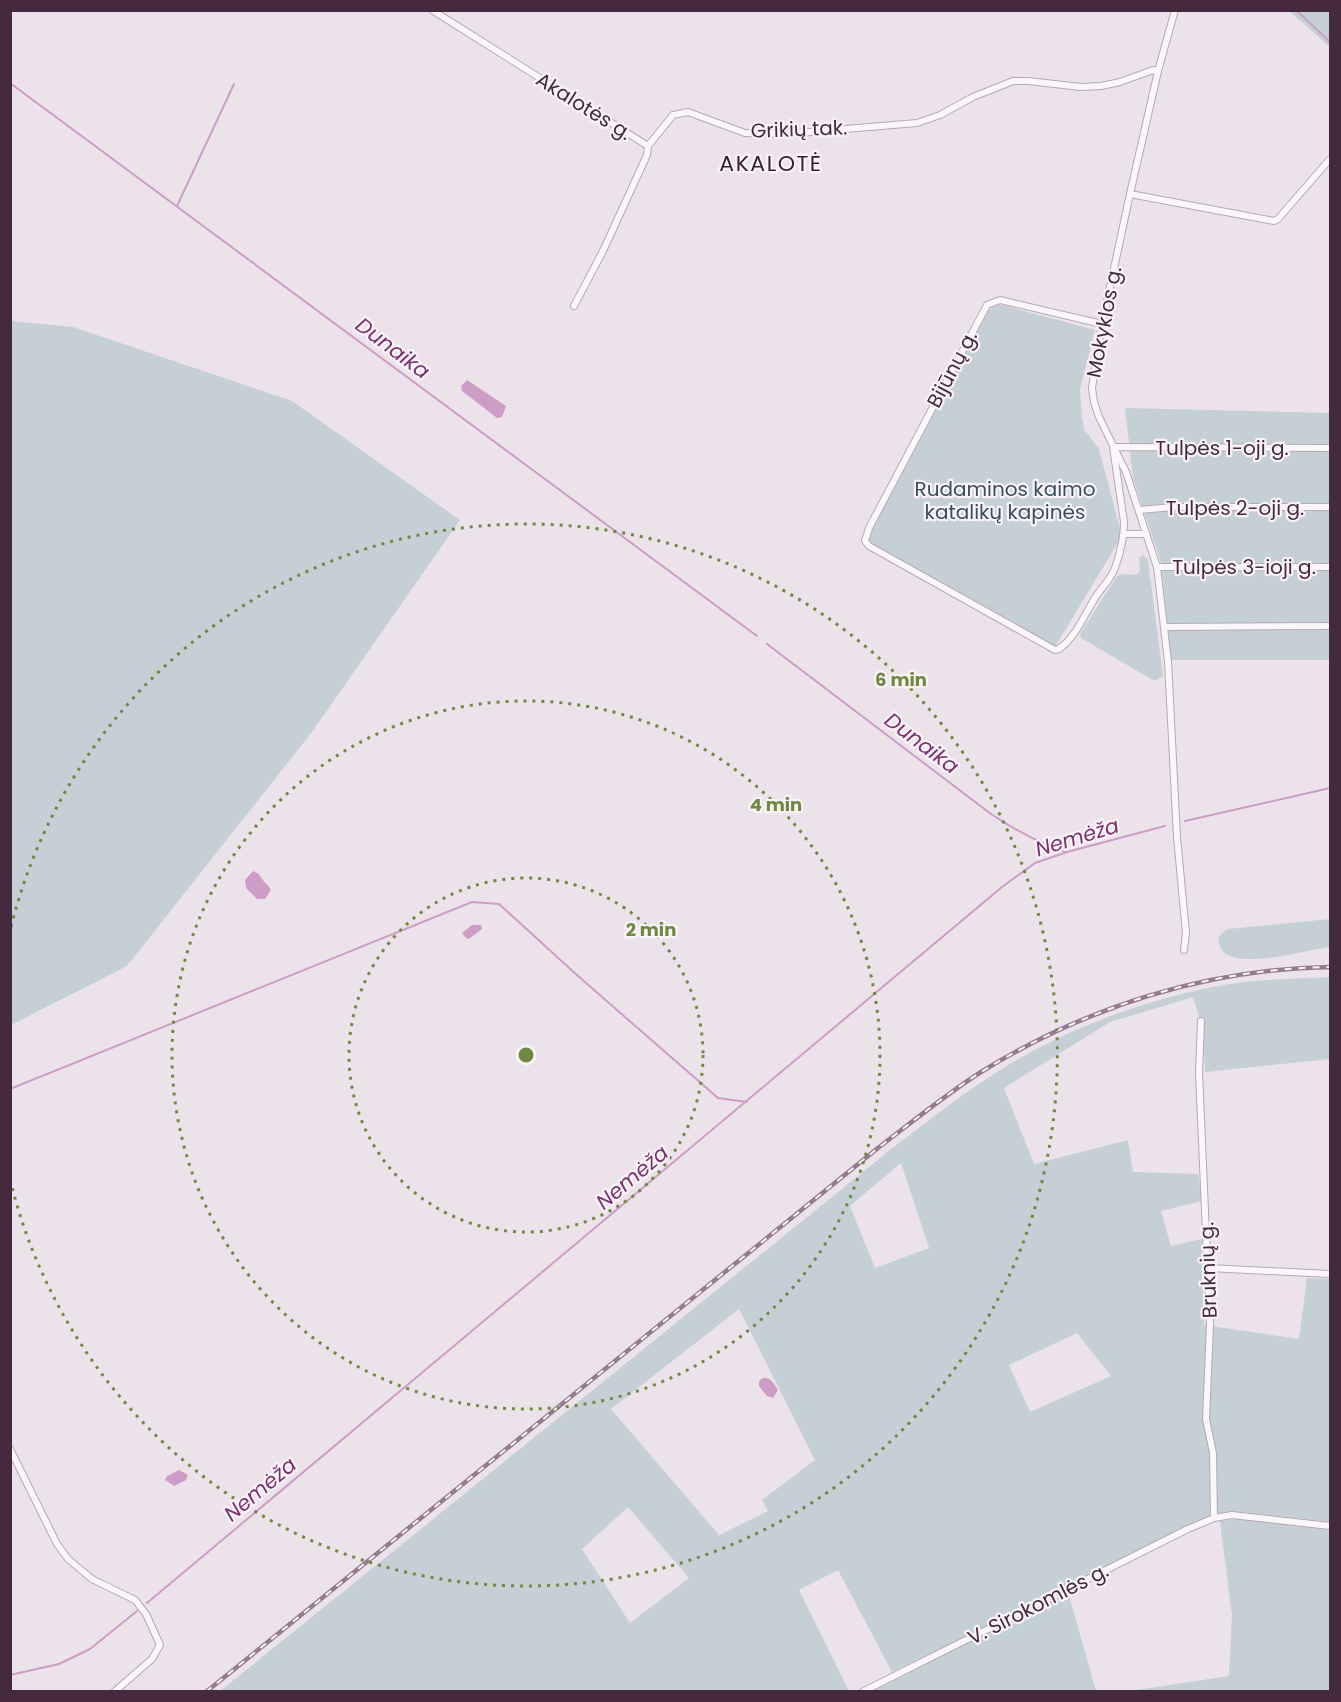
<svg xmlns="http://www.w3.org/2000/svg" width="1341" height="1702" font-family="Poppins,sans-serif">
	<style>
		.green { fill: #c4d0d6; fill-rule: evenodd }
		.water { fill: #cd9dc7 }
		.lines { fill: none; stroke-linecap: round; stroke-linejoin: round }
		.stream { stroke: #cd9dc7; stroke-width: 2 }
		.minor-casing { stroke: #b7a8b3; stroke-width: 8 }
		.minor { stroke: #faf6f9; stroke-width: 6 }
		.rail-casing { stroke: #967b90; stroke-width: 4.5 }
		.rail { stroke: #f9f3f8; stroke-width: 2; stroke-dasharray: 7; stroke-linecap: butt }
		.ring { fill: none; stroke: #708941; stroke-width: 3; stroke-dasharray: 3 6 }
		.labels { text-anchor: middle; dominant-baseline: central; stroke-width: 4.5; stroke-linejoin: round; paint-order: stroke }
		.street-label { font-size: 20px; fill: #452a3f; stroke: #f9f3f8 }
		.park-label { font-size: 20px; fill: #365062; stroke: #f9f3f8 }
		.water-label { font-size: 21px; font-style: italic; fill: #7c3170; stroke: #f9f3f8 }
		.quarter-label { font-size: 22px; letter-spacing: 1.5px; fill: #361c2f; stroke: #f9f3f8 }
		.centre { fill: #708941; stroke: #f9f3f8; stroke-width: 3 }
		.ring-label { font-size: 18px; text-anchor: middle; font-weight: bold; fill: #708941; stroke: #f9f3f8; stroke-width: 4.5; stroke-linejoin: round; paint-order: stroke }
	</style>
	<rect width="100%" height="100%" fill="#ece3ea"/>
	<g class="green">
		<polygon points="1289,11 1330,11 1330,47"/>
		<polygon points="996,305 1002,305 1095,330 1080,389 1082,418 1084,429 1099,449 1122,536 1055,647 873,546 869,541 868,535 987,312"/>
		<polygon points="11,321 73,327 292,401 460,520 312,732 127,966 11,1025"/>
		<polygon points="1125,408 1330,413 1330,660 1171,660 1161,563 1133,478"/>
		<polygon points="1143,555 1148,560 1163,676 1157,680 1153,680 1081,638 1080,634 1117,576 1123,574 1136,575 1140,571 1139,558"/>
		<path d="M 1330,919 L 1330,947 C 1308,949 1226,975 1219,944 C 1217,936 1223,932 1228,929 Z"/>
		<path d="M 1330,977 L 1330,1059 L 1205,1072 L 1203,1030 L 1193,997 L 1110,1022 L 1004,1088 L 1034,1164 L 1128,1140 L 1133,1172 L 1198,1174 L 1202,1201 L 1161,1211 L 1171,1246 L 1202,1239 L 1204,1325 L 1299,1339 L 1307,1278 L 1330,1279 L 1330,1522 L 1240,1512 L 1209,1517 L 892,1672 L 838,1570 L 799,1590 L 849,1691 L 219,1692 L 890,1150 C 923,1125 955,1099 989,1077 C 1056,1033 1134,1003 1212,987 C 1251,979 1291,979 1330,977 ZM 901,1163 L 929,1248 L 875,1268 L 850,1206 ZM 739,1309 L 815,1460 L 762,1500 L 768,1511 L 719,1535 L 611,1409 ZM 1077,1333 L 1111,1376 L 1030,1412 L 1009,1365 ZM 628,1507 L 689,1578 L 630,1623 L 582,1549 Z"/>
		<polygon points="1239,1519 1330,1529 1330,1691 1130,1691 1229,1676 1232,1616 1220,1521"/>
		<polygon points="1068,1592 1096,1691 870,1691 1068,1593"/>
	</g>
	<g class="water">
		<polygon points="467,380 506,406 502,417 497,418 462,391 461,386"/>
		<path d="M 253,871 L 259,874 C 262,881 268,884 271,890 L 265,899 L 257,899 L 246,888 L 245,880 Z"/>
		<polygon points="472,925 481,925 482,929 469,939 466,938 462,933"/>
		<path d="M 763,1378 C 771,1377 774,1384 778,1390 L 773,1398 L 767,1396 L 759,1386 L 759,1381 Z"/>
		<polygon points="179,1470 188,1475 186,1480 174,1486 165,1480 167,1476"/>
	</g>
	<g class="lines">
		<g class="stream">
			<polyline points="1296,10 1330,42"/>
			<polyline points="10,83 757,636"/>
			<polyline points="177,206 234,84"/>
			<path d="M 767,644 L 991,814 C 1015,830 1039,843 1066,852"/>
			<polyline points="1185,821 1330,788"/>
			<polyline points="10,1089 472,902 499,904 578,976 718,1098 747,1102"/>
			<polyline points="147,1603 1002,887 1035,863 1067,852 1165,826"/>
			<polyline points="10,1675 59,1664 90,1649 137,1611"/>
		</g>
		<defs>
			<g id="minor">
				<polyline points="432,10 648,146 647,155 603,251 574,306"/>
				<polyline points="1175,10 1158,71 1130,194 1102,324 1092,388 1094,402 1099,417 1126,472 1157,567 1168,662 1177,837 1186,933 1184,950"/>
				<polyline points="648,146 673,115 688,112 745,133 786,134 917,123 940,115 973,97 1013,81 1028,81 1081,87 1101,86 1120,82 1153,70 1158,71"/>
				<polyline points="1130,194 1274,221 1278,219 1330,159"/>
				<path d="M 1102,324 L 1000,300 L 987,305 L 869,528 L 865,541 L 869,546 L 1055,650 L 1059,649 C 1078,635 1084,614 1097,595 C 1103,586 1111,579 1115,568 C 1120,554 1124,537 1124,522 L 1113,447 L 1330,448"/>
				<polyline points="1139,510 1174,507 1330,507"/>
				<polyline points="1124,534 1146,534"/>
				<polyline points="1157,567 1330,567"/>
				<polyline points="1165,627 1330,626"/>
				<polyline points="1201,1021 1199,1073 1210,1325 1206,1419 1213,1453 1214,1518"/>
				<polyline points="1208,1268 1330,1274"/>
				<polyline points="10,1449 57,1544 68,1559 92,1579 135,1600 146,1614 160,1645 152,1659 114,1692"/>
				<polyline points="862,1692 1188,1529 1214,1518 1232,1515 1330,1526"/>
			</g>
		</defs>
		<use href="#minor" class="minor-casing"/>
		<use href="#minor" class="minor"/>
		<defs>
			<path id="rail" d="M 206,1692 L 878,1148 C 912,1122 945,1095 981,1072 C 1086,1007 1206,969 1330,967"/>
		</defs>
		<use href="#rail" class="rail-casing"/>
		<use href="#rail" class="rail"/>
	</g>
	<g class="ring">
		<circle cx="526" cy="1055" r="177"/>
		<circle cx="526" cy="1055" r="354"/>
		<path d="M11 927A531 531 0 1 1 11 1183"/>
	</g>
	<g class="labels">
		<g class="street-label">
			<text transform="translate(584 106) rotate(32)">Akalotės g.</text>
			<text transform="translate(799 129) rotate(-2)">Grikių tak.</text>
			<text transform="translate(1104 322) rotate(-79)">Mokyklos g.</text>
			<text transform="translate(952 369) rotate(-62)">Bijūnų g.</text>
			<text x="1222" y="448">Tulpės 1-oji g.</text>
			<text x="1235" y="508">Tulpės 2-oji g.</text>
			<text x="1244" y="567">Tulpės 3-ioji g.</text>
			<text transform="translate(1208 1270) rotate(-92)">Bruknių g.</text>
			<text transform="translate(1038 1604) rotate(-27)">V. Sirokomlės g.</text>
		</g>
		<g class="park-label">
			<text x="1005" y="489">Rudaminos kaimo<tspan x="1005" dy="23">katalikų kapinės</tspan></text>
		</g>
		<g class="water-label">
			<text transform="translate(393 348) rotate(37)">Dunaika</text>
			<text transform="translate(922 743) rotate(37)">Dunaika</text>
			<text transform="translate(1077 837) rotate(-17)">Nemėža</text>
			<text transform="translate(632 1177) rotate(-40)">Nemėža</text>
			<text transform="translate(260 1489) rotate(-40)">Nemėža</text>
		</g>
		<g class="quarter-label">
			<text x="771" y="163">AKALOTĖ</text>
		</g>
	</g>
	<circle cx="526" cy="1055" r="9" class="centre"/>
	<g class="ring-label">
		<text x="901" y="686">6 min</text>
		<text x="776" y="811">4 min</text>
		<text x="651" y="936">2 min</text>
	</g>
	<rect width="1341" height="1702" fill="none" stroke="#452a3f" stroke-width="24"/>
</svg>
